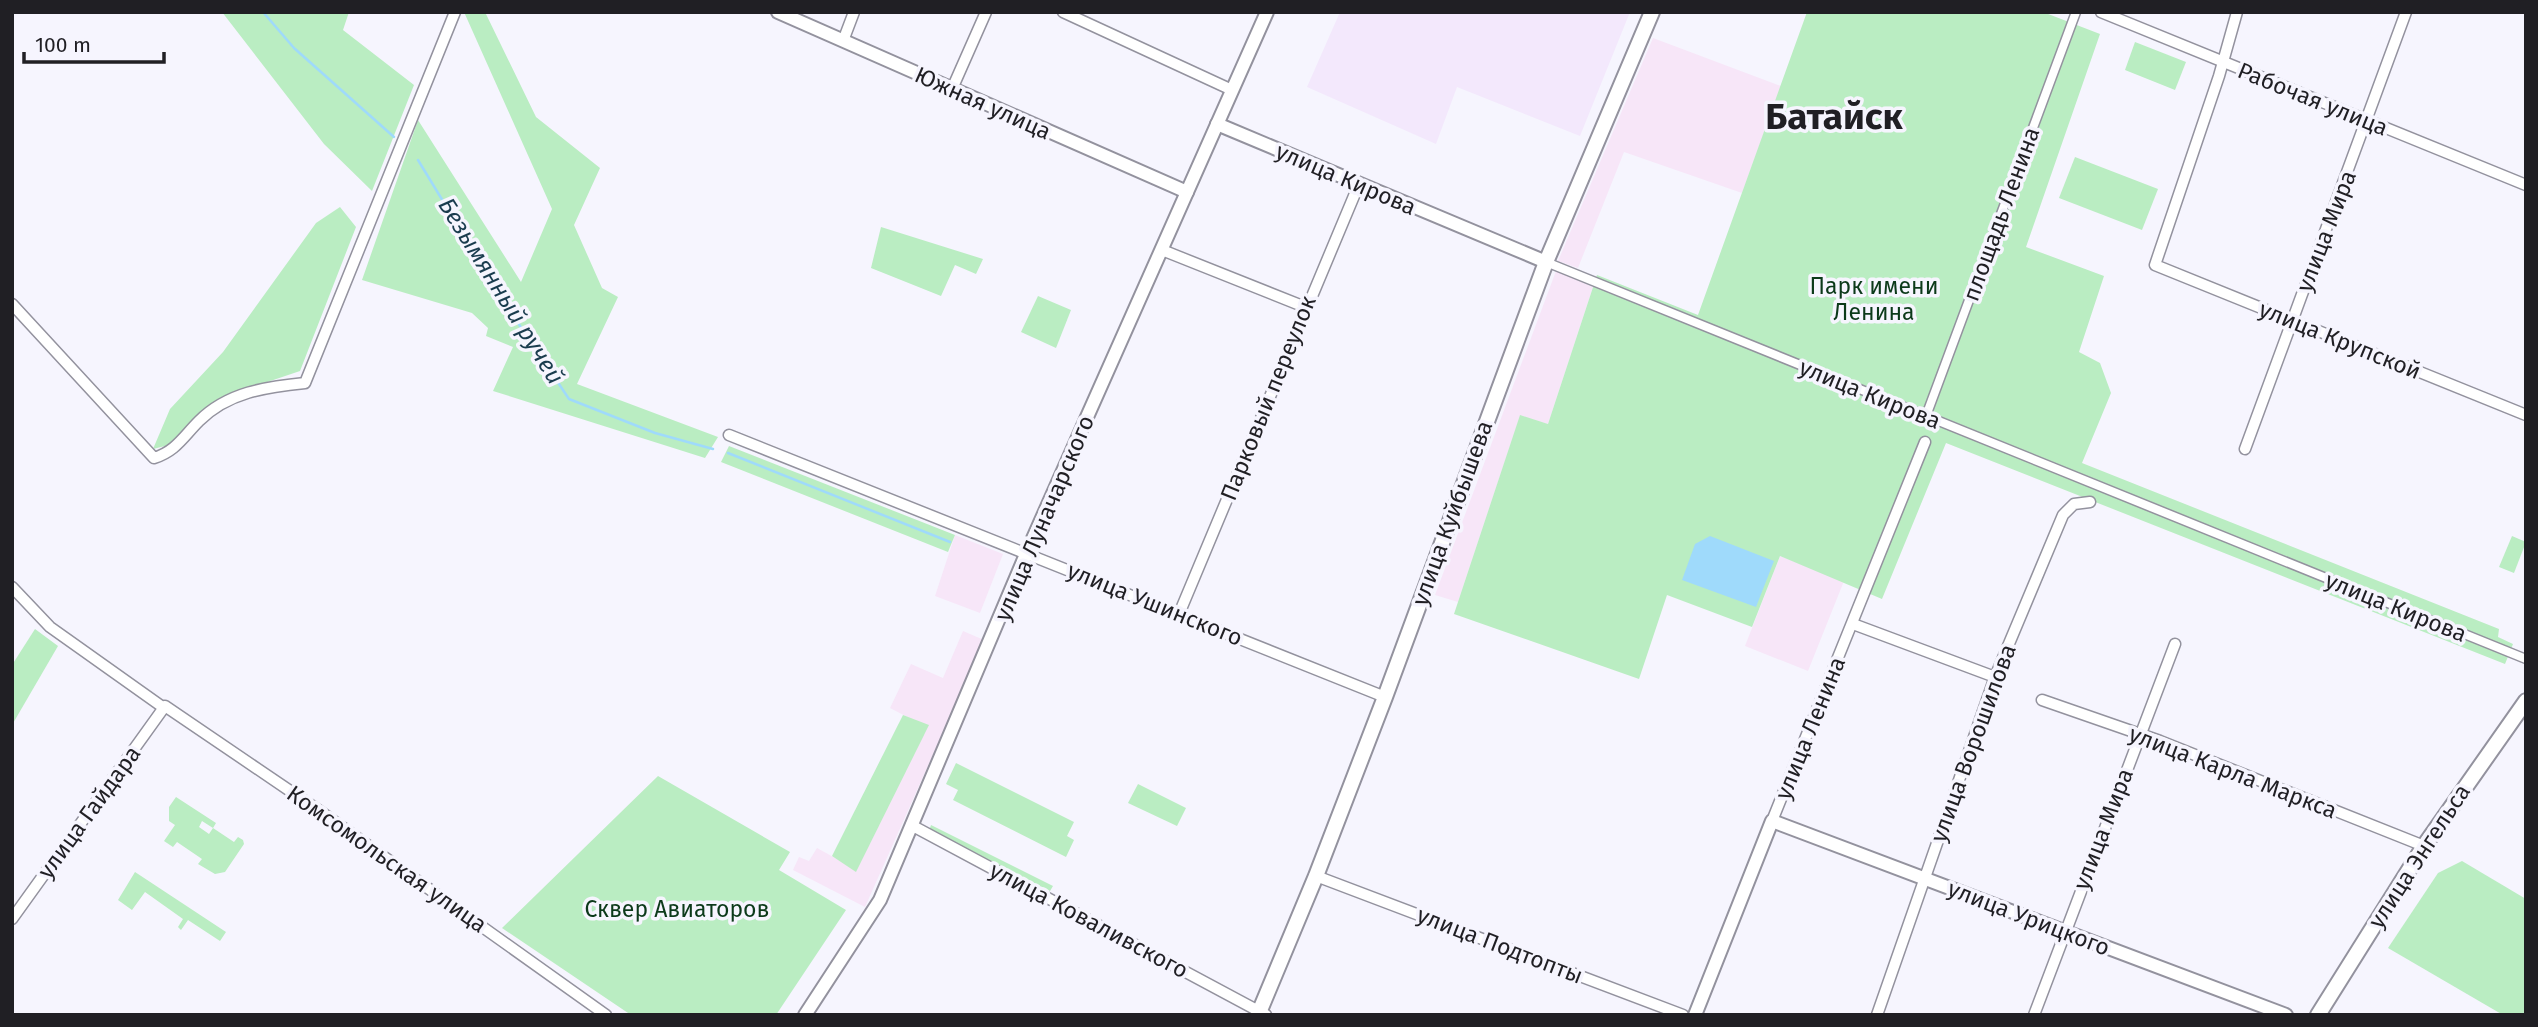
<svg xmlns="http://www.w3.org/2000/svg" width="2538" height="1027" font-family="'Fira Sans',sans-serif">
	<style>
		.commercial { fill: #f7e6f8 }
		.medical { fill: #f3e8fc }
		.green { fill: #baedc2 }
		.water { fill: #9fdafb }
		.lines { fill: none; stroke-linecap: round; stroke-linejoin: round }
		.stream { stroke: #9fdafb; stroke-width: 2.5 }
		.pedestrian-casing { stroke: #93929e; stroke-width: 11 }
		.minor-casing { stroke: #93929e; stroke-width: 13 }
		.tertiary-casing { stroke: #93929e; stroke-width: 16 }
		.secondary-casing { stroke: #93929e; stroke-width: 18 }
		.pedestrian { stroke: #fff; stroke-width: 8 }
		.minor { stroke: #fff; stroke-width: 10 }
		.tertiary { stroke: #fff; stroke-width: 12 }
		.secondary { stroke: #fff; stroke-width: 14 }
		.labels { text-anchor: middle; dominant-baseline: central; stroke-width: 7; stroke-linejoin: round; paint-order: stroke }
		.street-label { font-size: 23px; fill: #201f24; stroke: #f6f5fe }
		.park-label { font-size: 23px; fill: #0c3a1a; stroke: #f6f5fe }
		.water-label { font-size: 24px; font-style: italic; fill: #1a3c4e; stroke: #f6f5fe }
		.town-label { font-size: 37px; font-weight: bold; fill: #201f24; stroke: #f6f5fe }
	</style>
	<rect width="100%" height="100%" fill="#f6f5fe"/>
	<g class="commercial">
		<polygon points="1653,38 1781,86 1742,193 1624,152 1578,268 1558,261"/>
		<polygon points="1556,271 1593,287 1548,424 1520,416 1458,602 1435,595"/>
		<polygon points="955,535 1003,554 980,613 935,596"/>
		<polygon points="1780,556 1844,581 1808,671 1745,646"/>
		<polygon points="963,631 984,640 865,907 793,870 799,857 809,861 817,848 846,864 915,721 890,708 911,664 943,678"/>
	</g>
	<polygon class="medical" points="1340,12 1630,12 1580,136 1457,87 1436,144 1307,87"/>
	<g class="green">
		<polygon points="222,12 349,12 343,30 414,85 372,191 324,144"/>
		<polygon points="464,12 485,12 536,117 600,168 574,225 602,288 618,297 577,384 718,437 705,458 493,391 513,347 486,336 488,328 472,313 362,280 418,120 521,282 552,209"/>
		<polygon points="1807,12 2043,12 2100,34 2026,247 2104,276 2079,352 2100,363 2111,393 2082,463 2499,629 2498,637 2513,644 2505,664 1946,443 1882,599 1780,556 1752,627 1667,595 1639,679 1454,614 1520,415 1548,424 1597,275 1698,315"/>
		<polygon points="2135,42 2186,62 2175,90 2125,70"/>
		<polygon points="2075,157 2158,189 2142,230 2059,198"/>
		<polygon points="340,207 356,227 300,371 232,394 169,445 153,449 170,409 223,352 316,223"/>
		<polygon points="881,227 983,259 976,274 955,265 941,296 871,268"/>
		<polygon points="1038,296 1071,310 1056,348 1021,332"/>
		<polygon points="729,446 955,535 948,552 721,462"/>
		<polygon points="2512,536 2526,542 2514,573 2499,567"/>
		<polygon points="35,629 58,646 12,725 12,665"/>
		<polygon points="903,715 929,725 856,872 832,856"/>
		<polygon points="956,763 1074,822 1067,836 1074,840 1066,857 953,800 958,790 946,784"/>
		<polygon points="658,776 790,852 779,870 846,910 776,1015 631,1015 502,928"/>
		<polygon points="1138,784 1186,808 1177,826 1128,803"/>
		<polygon points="176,797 216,823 213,828 202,821 199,827 209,834 213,828 234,842 238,837 243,840 244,844 225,872 215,874 198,864 202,859 177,842 173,847 164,841 175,825 169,821 169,807"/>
		<polygon points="931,825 1053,886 1050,891 929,831"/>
		<polygon points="2462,861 2526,899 2526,1015 2503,1015 2388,948 2438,873"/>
		<polygon points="135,872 226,932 220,941 188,920 181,930 178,927 183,919 145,892 132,910 118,900"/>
	</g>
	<polygon class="water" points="1710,536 1774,561 1756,607 1682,580 1695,544"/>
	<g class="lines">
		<g class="stream">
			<polyline points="263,12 294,48 394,137"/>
			<polyline points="418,160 508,308 569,399 655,433 713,449"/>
			<polyline points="728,453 950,542"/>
		</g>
		<defs>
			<g id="pedestrian">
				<polyline points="1546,262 2526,659"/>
				<polyline points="1926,416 2076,12"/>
			</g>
			<g id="minor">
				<polyline points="1063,12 1232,90"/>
				<polyline points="2101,12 2526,185"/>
				<polyline points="2237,12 2219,76 2155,265 2526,415"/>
				<polyline points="843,41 854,12"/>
				<polyline points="952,89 986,12"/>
				<polyline points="1162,250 1305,307"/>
				<path d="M 12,304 L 154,458 C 176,451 183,437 199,421 C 228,392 266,387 305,383 L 455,12"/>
				<polyline points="729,435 1385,697"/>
				<polyline points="2245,449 2406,12"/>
				<polyline points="12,587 50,627 164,708"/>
				<polyline points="1179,614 1359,184"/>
				<polyline points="1853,624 1995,677"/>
				<polyline points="2042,700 2160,741 2424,846"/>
				<polyline points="1772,821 1925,442"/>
				<polyline points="911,825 1266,1015"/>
				<polyline points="1316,876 1683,1015"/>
				<polyline points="12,919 165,706 321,812 606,1015"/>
				<polyline points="1877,1015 1995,677 2063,515 2074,504 2090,502"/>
				<polyline points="2034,1015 2175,644"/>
			</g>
			<g id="tertiary">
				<polyline points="778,12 1187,192"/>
				<polyline points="1217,124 1546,262"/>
				<polyline points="805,1015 880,900 1027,552 1267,12"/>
				<polyline points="1695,1015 1772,821 2286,1015"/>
			</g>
			<g id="secondary">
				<polyline points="1258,1015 1316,876 1385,697 1546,262 1652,12"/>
				<polyline points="2318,1015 2424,846 2526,701"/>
			</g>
		</defs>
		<use href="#pedestrian" class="pedestrian-casing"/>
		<use href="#minor" class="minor-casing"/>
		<use href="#tertiary" class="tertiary-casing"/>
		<use href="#secondary" class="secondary-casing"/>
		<use href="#pedestrian" class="pedestrian"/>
		<use href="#minor" class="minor"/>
		<use href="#tertiary" class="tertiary"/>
		<use href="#secondary" class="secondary"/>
	</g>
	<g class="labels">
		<g class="street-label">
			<text transform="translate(2313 99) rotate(22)">Рабочая улица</text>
			<text transform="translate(983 103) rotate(24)">Южная улица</text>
			<text transform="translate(1346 179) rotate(23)">улица Кирова</text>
			<text transform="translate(2001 214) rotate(-70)">площадь Ленина</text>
			<text transform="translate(2326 231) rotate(-69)">улица Мира</text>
			<text transform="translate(2340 340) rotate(22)">улица Крупской</text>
			<text transform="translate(1870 394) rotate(22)">улица Кирова</text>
			<text transform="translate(1268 398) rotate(-68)">Парковый переулок</text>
			<text transform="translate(1452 513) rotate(-70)">улица Куйбышева</text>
			<text transform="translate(1044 518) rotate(-67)">улица Луначарского</text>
			<text transform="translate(1155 604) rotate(22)">улица Ушинского</text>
			<text transform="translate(2396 607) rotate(22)">улица Кирова</text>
			<text transform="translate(1810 728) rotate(-68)">улица Ленина</text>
			<text transform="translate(1973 743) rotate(-70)">улица Ворошилова</text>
			<text transform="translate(2233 772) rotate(21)">улица Карла Маркса</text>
			<text transform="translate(89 812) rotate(-54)">улица Гайдара</text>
			<text transform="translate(2103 829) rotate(-69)">улица Мира</text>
			<text transform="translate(2419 856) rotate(-57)">улица Энгельса</text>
			<text transform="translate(387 859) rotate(35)">Комсомольская улица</text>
			<text transform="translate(2029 918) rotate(21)">улица Урицкого</text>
			<text transform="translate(1089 920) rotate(28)">улица Коваливского</text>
			<text transform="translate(1500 945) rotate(21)">улица Подтопты</text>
		</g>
		<g class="park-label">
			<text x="1874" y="286">Парк имени<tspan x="1874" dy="26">Ленина</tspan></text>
			<text x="677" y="909">Сквер Авиаторов</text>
		</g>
		<g class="water-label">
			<text transform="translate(501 291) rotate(58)">Безымянный ручей</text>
		</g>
		<g class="town-label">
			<text x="1834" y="116">Батайск</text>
		</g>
	</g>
	<rect width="2538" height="1027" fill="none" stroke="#201f24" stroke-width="28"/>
	<path d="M24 52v10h140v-10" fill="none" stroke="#201f24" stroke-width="3.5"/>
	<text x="35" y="52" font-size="21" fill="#201f24" stroke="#f6f5fe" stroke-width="5" paint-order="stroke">100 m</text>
</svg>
